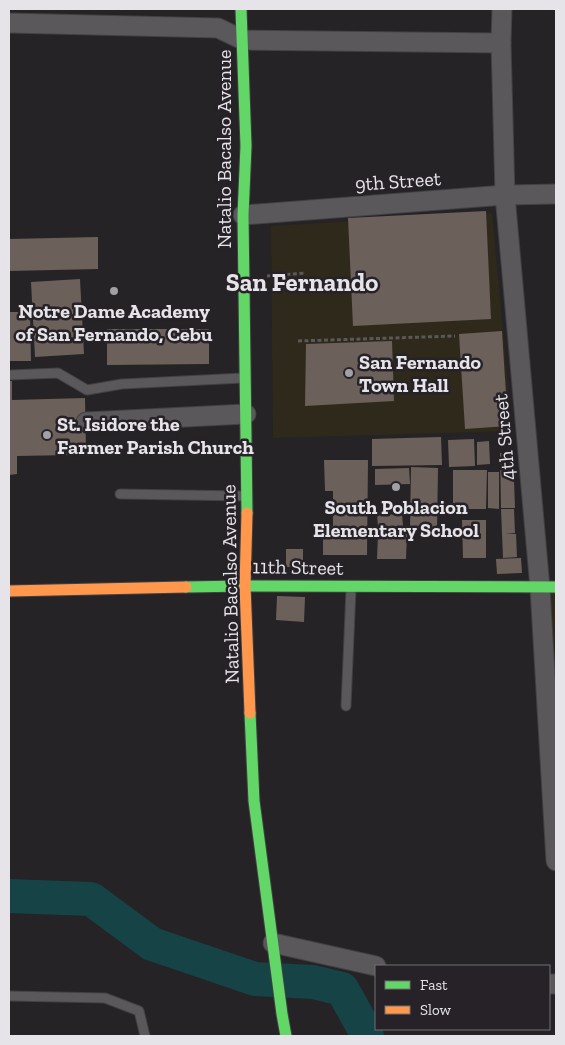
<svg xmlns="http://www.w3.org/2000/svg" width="565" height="1045" font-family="'Zilla Slab',serif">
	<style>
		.commercial { fill: #2f291b }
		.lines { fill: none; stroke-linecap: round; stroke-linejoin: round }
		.river { stroke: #154346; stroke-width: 34 }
		.building { fill: #6c605a }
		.lane-casing { stroke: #414042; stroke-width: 11 }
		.street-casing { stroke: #414042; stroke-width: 21 }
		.fast-casing { stroke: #414042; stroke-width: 13 }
		.slow-casing { stroke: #414042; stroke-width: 13 }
		.path { stroke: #59585a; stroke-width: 3; stroke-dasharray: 4 2.5; stroke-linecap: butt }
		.lane { stroke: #5a585b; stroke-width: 9 }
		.street { stroke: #5a585b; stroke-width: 19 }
		.fast { stroke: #63d668; stroke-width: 11 }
		.slow { stroke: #ff974d; stroke-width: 11 }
		.poi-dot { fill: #a2a0a4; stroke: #262227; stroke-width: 2 }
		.labels { text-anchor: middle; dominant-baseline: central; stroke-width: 5; stroke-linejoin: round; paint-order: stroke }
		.street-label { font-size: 20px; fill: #e6e4e8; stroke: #262227 }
		.poi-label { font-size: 20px; font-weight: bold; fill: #e6e4e8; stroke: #262227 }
		.district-label { font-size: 25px; font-weight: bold; fill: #e6e4e8; stroke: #262227 }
	</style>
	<rect width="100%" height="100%" fill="#252326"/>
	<g class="commercial">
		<polygon points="492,213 512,431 273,438 271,226"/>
		<polygon points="550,591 556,591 556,689"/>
	</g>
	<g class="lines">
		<polyline class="river" points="9,896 91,899 152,944 255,979 313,982 342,989 366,1032 367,1036"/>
	</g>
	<g class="building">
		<polygon points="486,211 491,319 353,326 348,218"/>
		<polygon points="98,237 98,269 9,271 9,239"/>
		<polygon points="80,279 84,354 35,357 31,282"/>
		<polygon points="9,312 30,312 31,361 9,361"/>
		<polygon points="107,329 209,329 209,364 107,365"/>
		<polygon points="502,331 508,426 465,429 459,334"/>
		<polygon points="392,341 394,401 305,406 306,344"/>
		<polygon points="9,381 12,381 12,400 85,398 86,449 72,449 72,455 17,456 17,474 9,475"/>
		<polygon points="441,437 442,465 372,466 372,439"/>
		<polygon points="474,439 475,466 449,467 448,440"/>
		<polygon points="489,441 490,464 477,465 477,442"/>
		<polygon points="500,453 513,453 515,508 501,508"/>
		<polygon points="324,460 368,460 367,555 323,555 323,526 333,526 333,491 325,491"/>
		<polygon points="411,467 438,468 437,530 410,529"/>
		<polygon points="409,468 410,484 375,485 375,469"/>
		<polygon points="453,470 487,470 486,509 453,509"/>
		<polygon points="488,472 499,472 499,509 488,508"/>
		<polygon points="501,509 514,509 515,533 505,534 516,534 517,557 503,558"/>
		<polygon points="402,514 403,526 378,527 377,515"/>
		<polygon points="462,520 486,520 486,558 463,558"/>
		<polygon points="378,533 407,534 406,559 377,559"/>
		<rect x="286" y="549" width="17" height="18"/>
		<polygon points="521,558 522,573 497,574 496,559"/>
		<polygon points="277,596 305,597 304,622 276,620"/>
	</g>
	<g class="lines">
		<defs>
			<g id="lane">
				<polyline points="9,375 58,373 87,390 122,384 243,378"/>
				<polyline points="120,494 244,496"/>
				<polyline points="346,706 351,589"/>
				<polyline points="9,996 105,998 139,1011 145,1036"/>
			</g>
			<g id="street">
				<polyline points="502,9 501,43 505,195 540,588 556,861"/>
				<polyline points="9,23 218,28 243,40 501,43"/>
				<polyline points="243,215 505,195 556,194"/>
				<polyline points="86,422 246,414"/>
				<polyline points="273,943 376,966"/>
				<polyline points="549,984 556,984"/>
			</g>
			<g id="fast">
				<polyline points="241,9 246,146 243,215 247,513"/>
				<polyline points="186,587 245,586 556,587"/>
				<polyline points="250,713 254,801 282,1014 286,1036"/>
			</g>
			<g id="slow">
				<polyline points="247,513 245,586 250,713"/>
				<polyline points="9,591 186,587"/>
			</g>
		</defs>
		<use href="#lane" class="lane-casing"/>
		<use href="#street" class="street-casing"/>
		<use href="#fast" class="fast-casing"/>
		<use href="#slow" class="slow-casing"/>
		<g class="path">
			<polyline points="267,276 306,273"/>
			<polyline points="298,341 455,336"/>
		</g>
		<use href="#lane" class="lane"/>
		<use href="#street" class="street"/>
		<use href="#fast" class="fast"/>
		<use href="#slow" class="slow"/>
	</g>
	<g class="poi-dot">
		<circle cx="114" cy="291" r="5"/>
		<circle cx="349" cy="373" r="5"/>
		<circle cx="47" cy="435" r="5"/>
		<circle cx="396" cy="487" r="5"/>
	</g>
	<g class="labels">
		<g class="street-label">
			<text transform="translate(224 149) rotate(-90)">Natalio Bacalso Avenue</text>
			<text transform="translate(398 181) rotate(-4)">9th Street</text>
			<text transform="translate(504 437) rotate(-95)">4th Street</text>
			<text transform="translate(298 567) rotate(1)">11th Street</text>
			<text transform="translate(230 584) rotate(-91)">Natalio Bacalso Avenue</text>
		</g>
		<g class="poi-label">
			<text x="114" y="311">Notre Dame Academy<tspan x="114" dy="23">of San Fernando, Cebu</tspan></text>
			<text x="359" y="362" text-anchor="start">San Fernando<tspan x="359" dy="23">Town Hall</tspan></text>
			<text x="57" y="424" text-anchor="start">St. Isidore the<tspan x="57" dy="23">Farmer Parish Church</tspan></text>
			<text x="396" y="507">South Poblacion<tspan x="396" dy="23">Elementary School</tspan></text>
		</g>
		<g class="district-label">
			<text x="302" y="282">San Fernando</text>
		</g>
	</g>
	<rect width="565" height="1045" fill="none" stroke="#e6e4e8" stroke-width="20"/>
	<rect x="375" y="965" width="175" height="65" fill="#262227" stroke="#737074"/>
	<rect x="385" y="981" width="25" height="8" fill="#63d668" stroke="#737074"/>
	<text x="420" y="990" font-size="15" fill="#e6e4e8">Fast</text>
	<rect x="385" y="1006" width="25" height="8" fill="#ff974d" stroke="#737074"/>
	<text x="420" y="1015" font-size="15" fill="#e6e4e8">Slow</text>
</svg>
